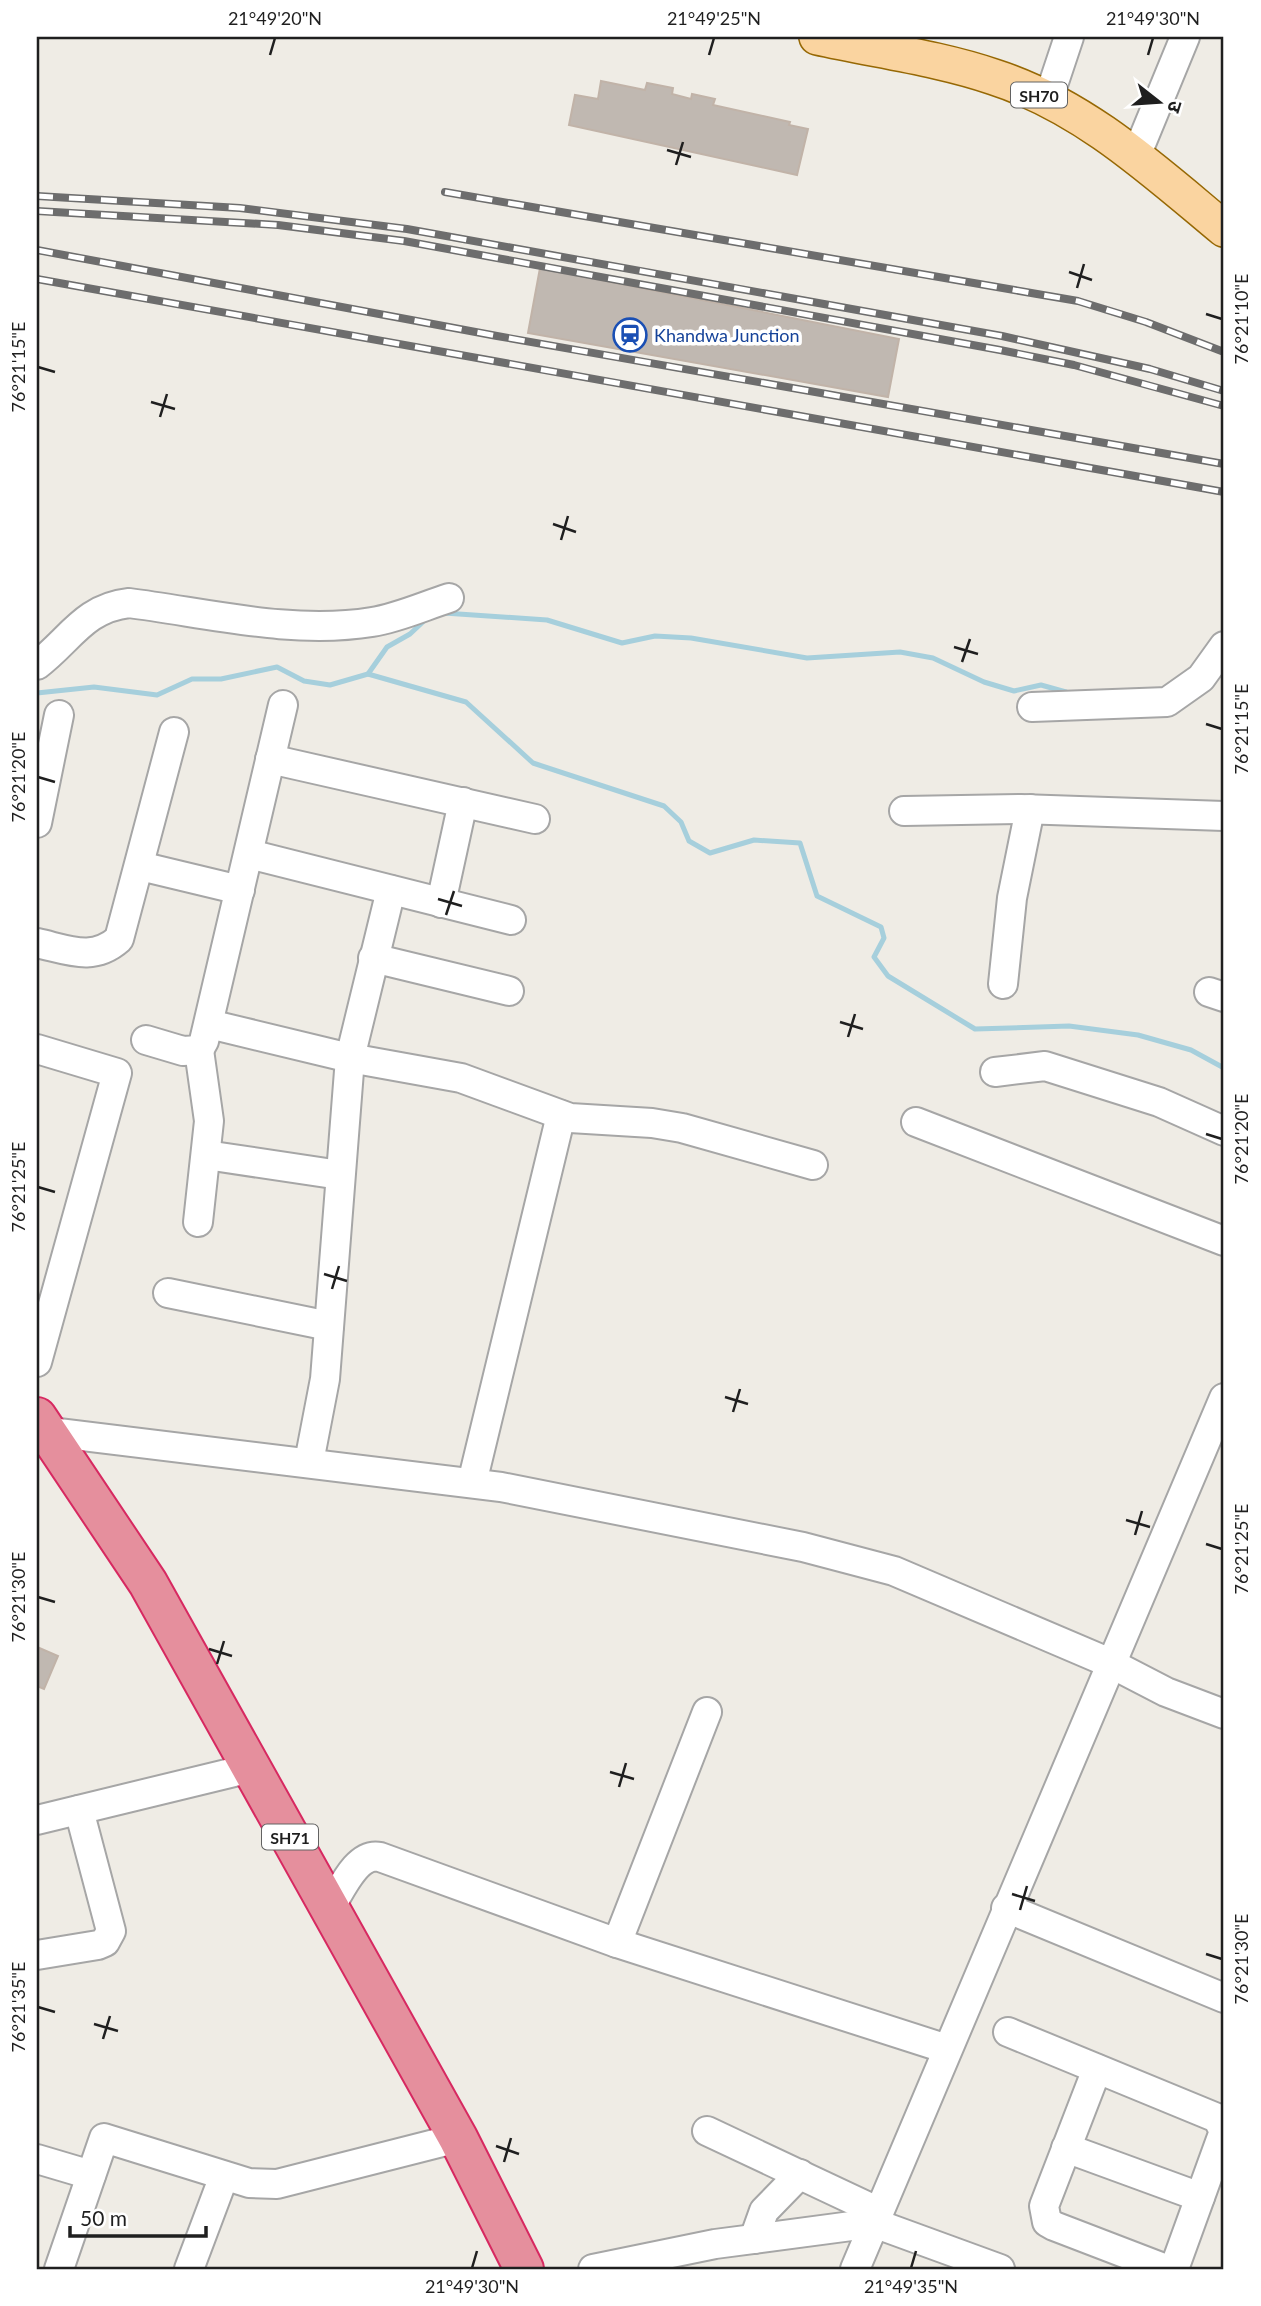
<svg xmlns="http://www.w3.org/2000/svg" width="1261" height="2306" font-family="Lato,'Noto Sans Devanagari',sans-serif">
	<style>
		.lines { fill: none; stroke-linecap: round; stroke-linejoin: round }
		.stream { stroke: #a6cfdc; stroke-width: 5 }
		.building { fill: #c0b8b1; stroke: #c1b3a8; stroke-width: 2 }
		.minor-casing { stroke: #a6a6a6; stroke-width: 32 }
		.major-casing { stroke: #966804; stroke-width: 38 }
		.highway-casing { stroke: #d72961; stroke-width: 42 }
		.minor { stroke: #fff; stroke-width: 28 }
		.major { stroke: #fad4a0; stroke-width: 35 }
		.highway { stroke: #e58f9d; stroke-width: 38 }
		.rail-casing { stroke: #6d6d6d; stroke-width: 8 }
		.rail { stroke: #fff; stroke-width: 5; stroke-dasharray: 16; stroke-linecap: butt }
		.ticks { fill: none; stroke: #1f1f1f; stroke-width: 2.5 }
		.labels { text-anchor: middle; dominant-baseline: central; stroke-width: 7; stroke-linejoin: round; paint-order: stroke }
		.shield { fill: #fff; stroke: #626262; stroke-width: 2 }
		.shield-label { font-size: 16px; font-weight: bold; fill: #1f1f1f }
		.transit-label { font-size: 18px; fill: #164399; stroke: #fff; text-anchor: start }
		.neatline { fill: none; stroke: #1f1f1f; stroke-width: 2.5 }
		.ticks-label { font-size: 18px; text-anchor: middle; fill: #1f1f1f }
	</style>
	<rect width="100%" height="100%" fill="#efece5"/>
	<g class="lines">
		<g class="stream">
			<polyline points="444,613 547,620 622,643 655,636 691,638 807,658 900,652 933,658 984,682 1014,691 1041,685 1066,692"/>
			<polyline points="368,674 387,647 410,634 426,619"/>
			<polyline points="37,693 94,687 157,695 192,679 221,679 277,667 304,681 330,685 368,674 466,702 533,763 664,806 681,822 689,841 710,853 754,840 800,843 817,896 881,927 884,938 874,957 888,976 975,1029 1069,1026 1138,1035 1191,1050 1224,1068"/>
		</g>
	</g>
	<g class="building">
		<polygon points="601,81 645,90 647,83 673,88 672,94 691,99 692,94 715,99 713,105 790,122 789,125 808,129 797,175 569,125 575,95 598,99"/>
		<polygon points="540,268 899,339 888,397 528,333"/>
		<polygon points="37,1647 58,1656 44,1689 37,1686"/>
	</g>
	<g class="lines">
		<defs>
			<g id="minor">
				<polyline points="1048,100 1069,37"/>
				<polyline points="1136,156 1185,37"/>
				<path d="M 37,665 C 70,640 84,608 129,603 C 207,613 293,635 372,622 C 398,618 424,606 449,598"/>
				<polyline points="1032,707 1167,702 1201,678 1224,646"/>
				<polyline points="270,759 535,819"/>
				<polyline points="904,811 1021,809 1224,816"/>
				<polyline points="37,823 59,715"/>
				<polyline points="249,854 511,920"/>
				<polyline points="140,866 240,890"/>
				<polyline points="441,903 463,802"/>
				<path d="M 37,943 C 69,950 93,962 119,939 L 174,732"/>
				<polyline points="373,958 509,991"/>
				<polyline points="1003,984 1012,898 1030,809"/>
				<polyline points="1209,992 1224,997"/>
				<polyline points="209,1024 350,1058 461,1078 570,1118 652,1123 682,1128 813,1165"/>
				<polyline points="146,1040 183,1051 199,1050 204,1041 283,705"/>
				<polyline points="37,1049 117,1073 37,1362"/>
				<polyline points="995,1072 1045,1066 1159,1102 1224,1131"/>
				<polyline points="916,1122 1224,1241"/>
				<polyline points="206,1155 340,1175"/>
				<polyline points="198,1222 209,1121 199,1050"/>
				<polyline points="168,1293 329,1326"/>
				<polyline points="50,1432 501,1487 803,1547 894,1571 1110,1663 1166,1692 1224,1714"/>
				<polyline points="309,1462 325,1379 350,1058 391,890"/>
				<polyline points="472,1483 561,1115"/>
				<polyline points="37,1820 251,1768"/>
				<polyline points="1006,1908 1224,1998"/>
				<path d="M 329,1909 C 341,1891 356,1852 380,1857 L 617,1943 L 947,2049"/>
				<polyline points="617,1943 707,1712"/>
				<polyline points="37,1955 98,1945 105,1942 111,1931 79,1810"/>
				<polyline points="1008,2032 1217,2118 1224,2131 1174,2269"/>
				<polyline points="1097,2069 1044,2206 1047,2222 1054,2226 1166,2269"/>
				<polyline points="707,2131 879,2212"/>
				<polyline points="1066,2148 1200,2197"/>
				<polyline points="37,2159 91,2175"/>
				<polyline points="754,2239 764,2211 800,2174"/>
				<polyline points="59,2269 104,2138 249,2183 277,2184 458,2138"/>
				<polyline points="189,2269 224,2176"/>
				<polyline points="593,2269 715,2244 874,2223 1000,2269"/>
				<polyline points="855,2269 1224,1398"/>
			</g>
			<path id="major" d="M 817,37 C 875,50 939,58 994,77 C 1084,106 1153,170 1224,229"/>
			<polyline id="highway" points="37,1417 148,1583 458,2138 524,2269"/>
		</defs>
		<use href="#minor" class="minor-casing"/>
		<use href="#major" class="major-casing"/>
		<use href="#highway" class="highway-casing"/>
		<use href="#minor" class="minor"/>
		<use href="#major" class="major"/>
		<use href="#highway" class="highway"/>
		<defs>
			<g id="rail">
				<polyline points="445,192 1078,301 1146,322 1224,352"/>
				<polyline points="37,196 240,208 407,229 1002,336 1150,369 1224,391"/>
				<polyline points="37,211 278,225 404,241 1000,350 1074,365 1224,406"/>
				<polyline points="37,250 497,336 1224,464"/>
				<polyline points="37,279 1224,492"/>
			</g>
		</defs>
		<use href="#rail" class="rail-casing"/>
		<use href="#rail" class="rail"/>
	</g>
	<path class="ticks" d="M 270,55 L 275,38M 709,55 L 714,38M 1148,55 L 1153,38M 667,150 L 691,157M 676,165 L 683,142M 1069,272 L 1092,280M 1077,288 L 1084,264M 1206,314 L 1222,319M 38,367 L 55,372M 151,402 L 175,409M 160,417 L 167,394M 553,524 L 576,532M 561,540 L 568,516M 954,647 L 978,654M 962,662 L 970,639M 1206,724 L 1222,729M 38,777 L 55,782M 438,899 L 462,906M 446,915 L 454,891M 840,1022 L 863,1029M 848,1037 L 855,1014M 1206,1134 L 1222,1139M 38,1187 L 55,1192M 324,1274 L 347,1281M 332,1289 L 339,1266M 725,1397 L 748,1404M 733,1412 L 740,1389M 1126,1520 L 1150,1527M 1135,1535 L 1142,1511M 1206,1544 L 1222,1549M 38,1597 L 55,1602M 209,1649 L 232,1656M 217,1664 L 224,1641M 610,1772 L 634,1779M 619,1787 L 626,1763M 1012,1894 L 1035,1901M 1020,1910 L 1027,1886M 1206,1954 L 1222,1959M 38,2007 L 55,2012M 94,2024 L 118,2031M 103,2039 L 110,2016M 496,2146 L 519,2154M 504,2162 L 511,2138M 472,2268 L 477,2251M 911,2268 L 916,2251"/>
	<defs>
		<symbol id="station-ring" viewBox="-11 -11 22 22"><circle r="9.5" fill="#fff" stroke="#1a4fb4" stroke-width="1.5"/><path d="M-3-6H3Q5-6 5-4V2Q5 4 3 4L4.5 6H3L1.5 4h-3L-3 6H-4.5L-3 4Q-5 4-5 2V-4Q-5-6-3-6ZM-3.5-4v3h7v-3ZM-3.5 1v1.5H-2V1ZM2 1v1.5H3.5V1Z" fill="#1a4fb4"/></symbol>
	</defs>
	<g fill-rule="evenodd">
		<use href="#station-ring" x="611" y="316" width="38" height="38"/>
	</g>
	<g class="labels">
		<g class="shield">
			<rect x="1011" y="82.5" width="56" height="25" rx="5"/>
			<rect x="262" y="1824.5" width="56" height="25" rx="5"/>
		</g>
		<g class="shield-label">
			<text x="1039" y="95">SH70</text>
			<text x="290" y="1837">SH71</text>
		</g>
		<g class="transit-label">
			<text x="654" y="335">Khandwa Junction</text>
		</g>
	</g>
	<rect width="1261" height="2306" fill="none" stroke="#ffffff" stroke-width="77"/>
	<g transform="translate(1159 102) rotate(107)" stroke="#ffffff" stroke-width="5" paint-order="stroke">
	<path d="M0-5L12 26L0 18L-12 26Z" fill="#1f1f1f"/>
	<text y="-10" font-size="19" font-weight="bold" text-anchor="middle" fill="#1f1f1f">उ</text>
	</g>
	<path d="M70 2226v10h136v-10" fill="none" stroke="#1f1f1f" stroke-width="3.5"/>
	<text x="80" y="2226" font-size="21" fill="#1f1f1f" stroke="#ffffff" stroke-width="5" paint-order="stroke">50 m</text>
	<rect x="38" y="38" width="1184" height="2230" class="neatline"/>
	<g class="ticks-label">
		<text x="275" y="25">21°49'20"N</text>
		<text x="714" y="25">21°49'25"N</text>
		<text x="1153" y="25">21°49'30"N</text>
		<text transform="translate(1242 319) rotate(-90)" y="6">76°21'10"E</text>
		<text transform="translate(19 367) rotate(-90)" y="6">76°21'15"E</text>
		<text transform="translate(1242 729) rotate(-90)" y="6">76°21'15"E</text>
		<text transform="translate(19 777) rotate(-90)" y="6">76°21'20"E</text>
		<text transform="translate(1242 1139) rotate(-90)" y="6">76°21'20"E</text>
		<text transform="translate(19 1187) rotate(-90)" y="6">76°21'25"E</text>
		<text transform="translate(1242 1549) rotate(-90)" y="6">76°21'25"E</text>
		<text transform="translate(19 1597) rotate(-90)" y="6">76°21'30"E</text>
		<text transform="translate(1242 1959) rotate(-90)" y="6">76°21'30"E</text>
		<text transform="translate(19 2007) rotate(-90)" y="6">76°21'35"E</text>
		<text x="472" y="2293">21°49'30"N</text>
		<text x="911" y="2293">21°49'35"N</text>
	</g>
</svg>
